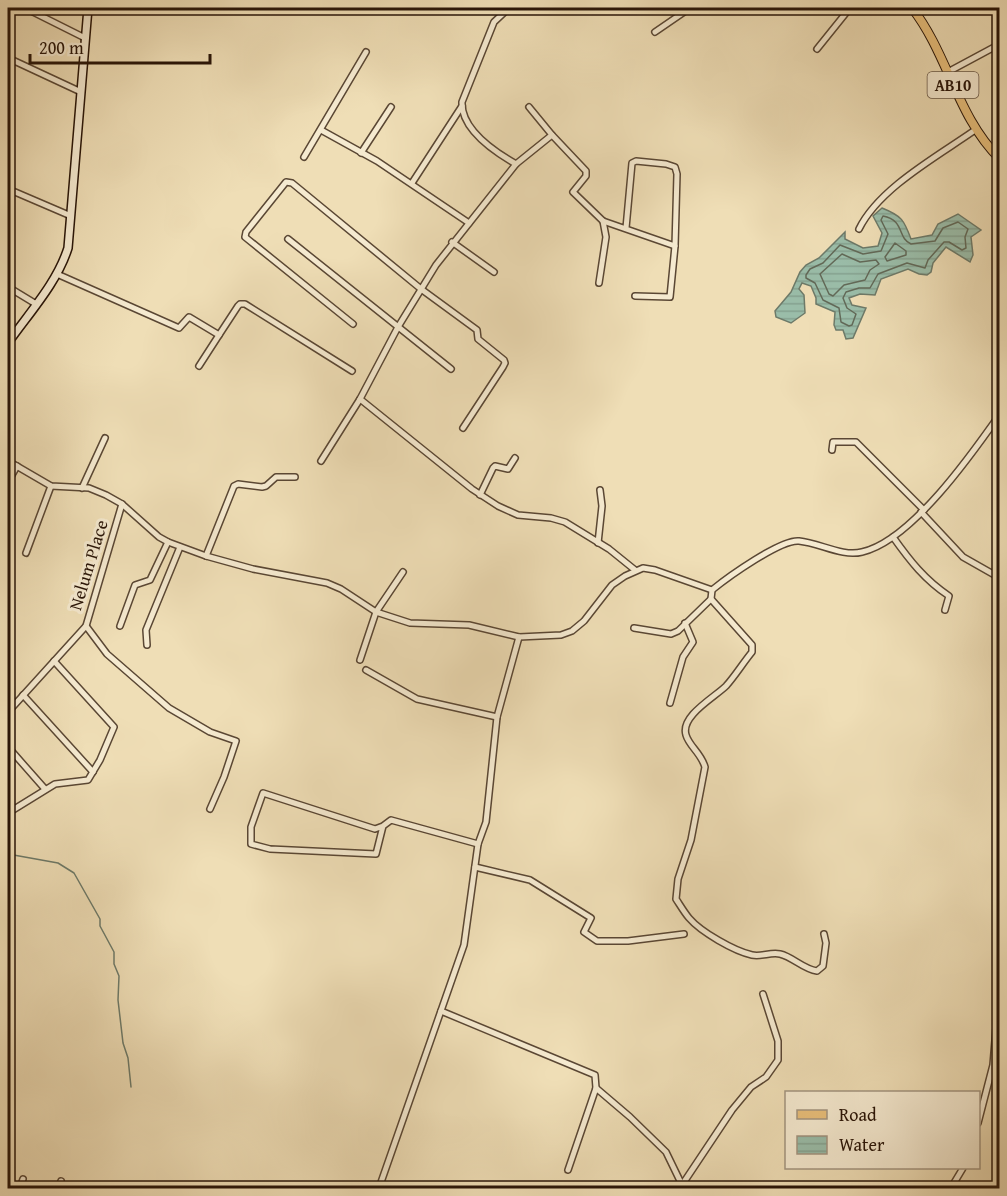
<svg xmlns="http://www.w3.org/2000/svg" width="1007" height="1196" font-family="'Gentium Book Plus',serif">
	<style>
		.water { fill: url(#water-rules); stroke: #6d7a69; stroke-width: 1.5 }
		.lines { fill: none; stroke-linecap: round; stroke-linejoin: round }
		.shore { stroke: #626958; stroke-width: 1.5 }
		.stream { stroke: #6d7a69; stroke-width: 1.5 }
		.street-casing { stroke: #5a4734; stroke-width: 8 }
		.secondary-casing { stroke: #291508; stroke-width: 10 }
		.primary-casing { stroke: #291508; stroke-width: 10 }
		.street { stroke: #f5ead0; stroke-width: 5 }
		.secondary { stroke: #f5ead0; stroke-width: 7 }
		.primary { stroke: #e8bf7b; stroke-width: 8 }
		.labels { text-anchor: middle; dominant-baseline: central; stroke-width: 6; stroke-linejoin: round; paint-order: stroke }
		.shield { fill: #f5ead0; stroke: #654; stroke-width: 1.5 }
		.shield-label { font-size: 16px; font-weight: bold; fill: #291508 }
		.street-label { font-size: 18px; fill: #291508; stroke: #f5ead0 }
	</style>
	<defs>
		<pattern id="water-rules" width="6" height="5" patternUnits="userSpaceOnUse" patternTransform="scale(1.5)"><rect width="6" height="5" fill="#9abda9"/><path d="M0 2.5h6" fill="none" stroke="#85a290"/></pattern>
	</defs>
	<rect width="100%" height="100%" fill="#efdeb6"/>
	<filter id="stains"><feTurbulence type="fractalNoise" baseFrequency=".00333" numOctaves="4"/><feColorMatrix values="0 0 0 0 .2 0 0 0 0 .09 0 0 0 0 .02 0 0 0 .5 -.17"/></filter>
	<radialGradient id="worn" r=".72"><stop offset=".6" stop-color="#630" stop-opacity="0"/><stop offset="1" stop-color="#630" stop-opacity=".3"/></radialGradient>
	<path class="water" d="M 882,208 C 902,216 904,220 911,239 L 932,235 L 938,224 L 958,214 L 981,230 L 971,237 L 973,255 L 970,262 L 946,247 L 933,263 L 931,272 L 927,275 L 919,274 L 908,269 L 881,279 L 875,295 L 860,294 L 849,298 L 852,305 L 866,308 L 853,338 L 846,339 L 843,330 L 836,330 L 834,325 L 835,312 L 816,304 L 816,298 L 811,286 L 802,283 L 799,289 L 804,295 L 805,313 L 791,323 L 776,317 L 775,311 L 791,292 L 800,272 L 806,265 L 819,258 L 845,232 L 845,239 L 863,248 L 878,246 L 882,233 L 873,216 Z"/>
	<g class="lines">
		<g class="shore">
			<path d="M 883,216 C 905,220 897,238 911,244 L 935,241 L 943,228 L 958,222 L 968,229 L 965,237 L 966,248 L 962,250 L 949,242 L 944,242 L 928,260 L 925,268 L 907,263 L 878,274 L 870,288 L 859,288 L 846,292 L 843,298 L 847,308 L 856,314 L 852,325 L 849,326 L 841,322 L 839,308 L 823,300 L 815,283 L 806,278 L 806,275 L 810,269 L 823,263 L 840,245 L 863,254 L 881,251 L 888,234 L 881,220 Z"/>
			<polygon points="895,243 906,251 906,255 887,261 885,257"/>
			<polygon points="842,254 860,262 876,260 879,264 870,270 865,280 844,285 833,296 829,294 820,274"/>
		</g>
		<polyline class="stream" points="8,854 58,863 74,873 100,919 100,926 114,952 114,964 119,976 118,1000 123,1043 128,1058 131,1087"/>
		<defs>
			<g id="street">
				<polyline points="25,8 85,38"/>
				<path d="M 509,8 L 494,22 L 462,102 C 461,130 495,152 516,164 L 552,135 L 586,171 L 586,176 L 573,192 L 603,221 L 675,246 L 677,174 L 675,167 L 666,164 L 636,161 L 632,163 L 626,228"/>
				<polyline points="655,32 690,8"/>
				<polyline points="817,49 850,8"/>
				<polyline points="8,58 81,92"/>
				<polyline points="946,73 1000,44"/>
				<polyline points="529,107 552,135"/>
				<polyline points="321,130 377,161 469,223"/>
				<polyline points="361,153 391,107"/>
				<polyline points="304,157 366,52"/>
				<polyline points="412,183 462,106"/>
				<polyline points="8,189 71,216"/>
				<path d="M 859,229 C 879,188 938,156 975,130"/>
				<polyline points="288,239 451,369"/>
				<polyline points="452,242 494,272"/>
				<polyline points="57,274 179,328 189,317 219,335 238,306 240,304 245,304 352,371"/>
				<polyline points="599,283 606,237 603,221"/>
				<polyline points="8,287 36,304"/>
				<polyline points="635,296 670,297 675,246"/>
				<polyline points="353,324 245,237 246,232 286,182 292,183 421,289 477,330 478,339 504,360 505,363 503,367 463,428"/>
				<polyline points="199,366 219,335"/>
				<polyline points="360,399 472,489 498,506 518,515 551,518 565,522 609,549 635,570"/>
				<polyline points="832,450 833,442 856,442 924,510"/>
				<path d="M 8,461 L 51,486 L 89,488 L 106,495 L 122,504 L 159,537 L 168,542 L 206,556 L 253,569 L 327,583 L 341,589 L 376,612 L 410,623 L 469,625 L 519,637 L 561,635 L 572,631 L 584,621 L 612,585 L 625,576 L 643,568 L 655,570 L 712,590 C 728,577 781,539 799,541 C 820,543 842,557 862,552 C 911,541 972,454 1000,414"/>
				<polyline points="321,461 360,399 398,327 436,265 516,164"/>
				<polyline points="8,482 17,466"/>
				<polyline points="82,488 105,438"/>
				<polyline points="480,495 493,468 495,466 508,469 515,458"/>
				<polyline points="921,512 963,557 1000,578"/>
				<path d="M 893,537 C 910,561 925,580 949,596 L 945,610"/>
				<polyline points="598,543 602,506 600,490"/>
				<polyline points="26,553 51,486"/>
				<polyline points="206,556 234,486 238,484 262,487 266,486 276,477 295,477"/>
				<path d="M 712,590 L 711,599 L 752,645 L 752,652 C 743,663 735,676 726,686 C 715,697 680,716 686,735 C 689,746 701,753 705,767 L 691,840 L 678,879 L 676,899 C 680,905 684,912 689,918 C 701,932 734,951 752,955 C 762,957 770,952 780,954 C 793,957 803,969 817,971 L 823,966 L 826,943 L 824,934"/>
				<polyline points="86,626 107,654 169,708 210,732 236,741 224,777 210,809"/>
				<polyline points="120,626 135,585 150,580 168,542"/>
				<polyline points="634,628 671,634 678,631 711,599"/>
				<polyline points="147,645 146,630 180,547"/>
				<polyline points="360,660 376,612 403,572"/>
				<polyline points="366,670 417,699 497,717"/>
				<polyline points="23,695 93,772"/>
				<polyline points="670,703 683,657 693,642 685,623"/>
				<polyline points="8,712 86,626 122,504"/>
				<polyline points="8,747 45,789"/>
				<polyline points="8,813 55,784 88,780 100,760 114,727 54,661"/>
				<polyline points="383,826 376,854 270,849 251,844 251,827 263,793 375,829 383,826 391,820 478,844"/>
				<polyline points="475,867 530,880 591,918 584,932 597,941 628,941 684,934"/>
				<polyline points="441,1011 595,1075 596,1088 568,1170"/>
				<polyline points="596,1088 630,1117 666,1152 682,1185 680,1188"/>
				<polyline points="978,1123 993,1065 997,1016 1000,1011"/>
				<polyline points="682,1185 732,1110 751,1087 766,1077 778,1060 778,1041 763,994"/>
				<polyline points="20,1188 23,1179"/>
				<polyline points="59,1188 61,1181"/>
				<polyline points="379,1188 464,945 478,844 486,822 497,717 519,637"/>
				<polyline points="951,1188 963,1168"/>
			</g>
			<path id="secondary" d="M 8,343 C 29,313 57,283 68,248 L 88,8"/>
			<path id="primary" d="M 912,8 C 948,54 957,117 1000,159"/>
		</defs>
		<use href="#street" class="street-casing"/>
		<use href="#secondary" class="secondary-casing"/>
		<use href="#primary" class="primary-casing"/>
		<use href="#street" class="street"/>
		<use href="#secondary" class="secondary"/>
		<use href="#primary" class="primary"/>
	</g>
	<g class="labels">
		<rect class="shield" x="927.5" y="72" width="51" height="26" rx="4.5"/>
		<g class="shield-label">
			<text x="953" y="85">AB10</text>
		</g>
		<g class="street-label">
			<text transform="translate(88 565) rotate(-73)">Nelum Place</text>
		</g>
	</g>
	<rect width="1007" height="1196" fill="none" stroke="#efdeb6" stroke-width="30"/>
	<rect x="9" y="9" width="989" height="1178" fill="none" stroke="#291508" stroke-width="3"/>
	<rect x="15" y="15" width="977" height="1166" fill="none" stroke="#291508" stroke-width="1.5"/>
	<rect x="785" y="1091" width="195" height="78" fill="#f5ead0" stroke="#a39580" stroke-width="1.5"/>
	<rect x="797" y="1110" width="30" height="9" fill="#e8bf7b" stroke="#a39580" stroke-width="1.5"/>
	<text x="839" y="1121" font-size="18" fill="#291508">Road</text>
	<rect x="797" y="1136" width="30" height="18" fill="url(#water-rules)" stroke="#a39580" stroke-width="1.5"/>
	<text x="839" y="1151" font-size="18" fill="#291508">Water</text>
	<path d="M30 54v9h180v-9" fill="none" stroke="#291508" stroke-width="3"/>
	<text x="39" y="54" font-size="18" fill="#291508" stroke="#f5ead0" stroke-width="4.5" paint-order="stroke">200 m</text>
	<rect width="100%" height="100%" filter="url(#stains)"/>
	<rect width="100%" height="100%" fill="url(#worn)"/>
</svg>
